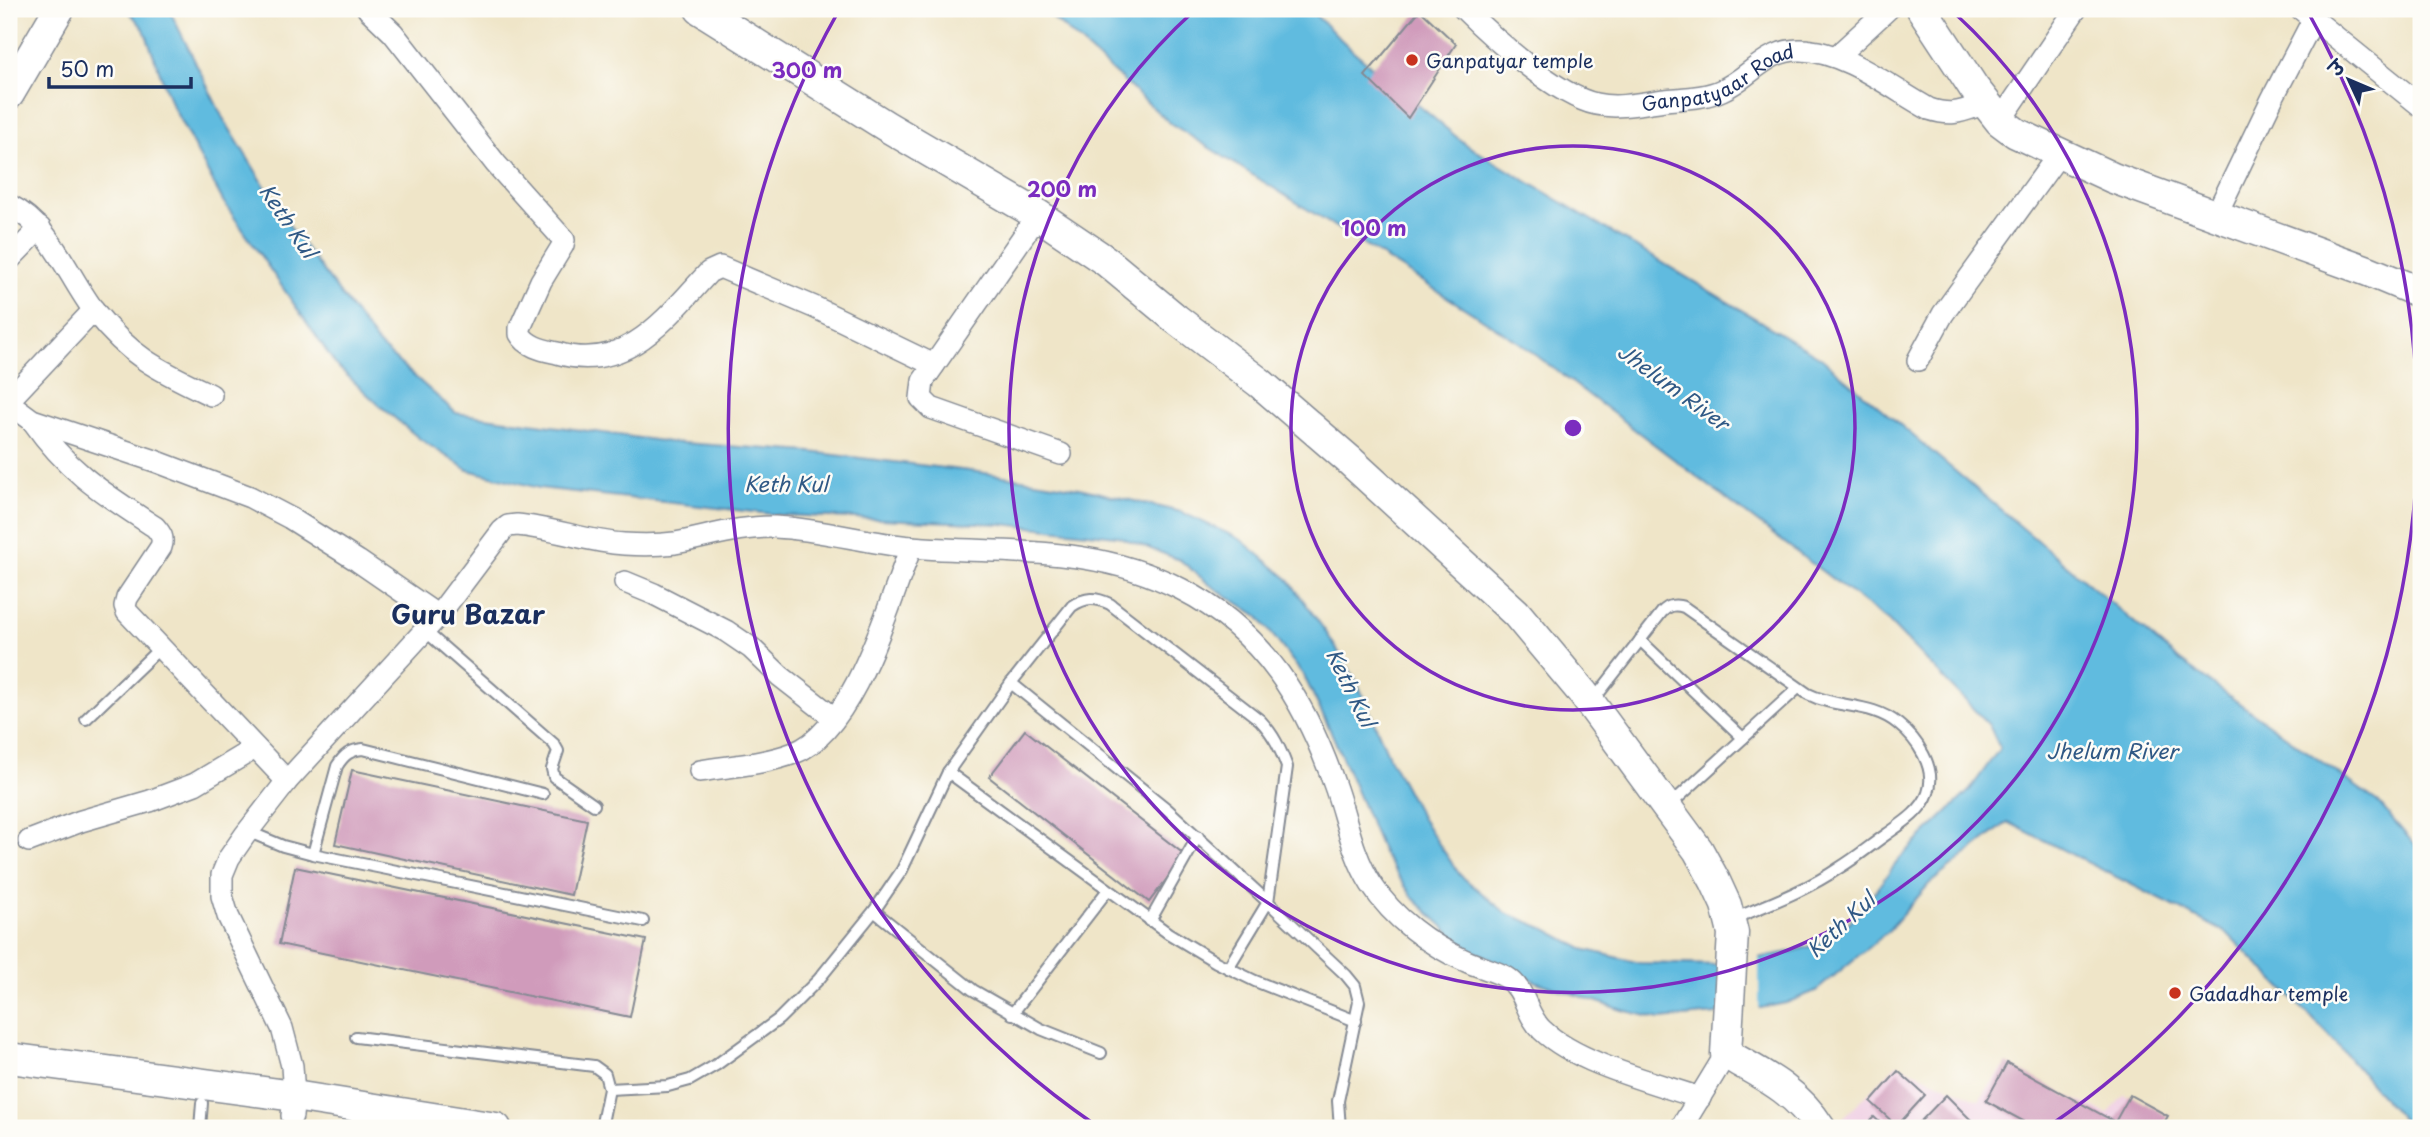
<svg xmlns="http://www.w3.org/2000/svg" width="2430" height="1137" font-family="'Playpen Sans','Playpen Sans Deva',sans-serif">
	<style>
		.built { fill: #f0d0e4 }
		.water { fill: #61bbdf; stroke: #3e759e; stroke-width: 2 }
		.pier { fill: #efe5c8 }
		.building { fill: #d09bbb }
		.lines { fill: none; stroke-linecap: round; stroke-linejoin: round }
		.lane-casing { stroke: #858a93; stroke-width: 14 }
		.street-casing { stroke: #858a93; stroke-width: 24 }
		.secondary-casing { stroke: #858a93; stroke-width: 33 }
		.lane { stroke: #fff; stroke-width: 10 }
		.street { stroke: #fff; stroke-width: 21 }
		.secondary { stroke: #fff; stroke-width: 30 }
		.ring { fill: none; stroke: #7b2cbf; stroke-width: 3.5 }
		.poi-dot { fill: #c8321e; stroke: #fdfcf7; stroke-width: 2.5 }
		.labels { text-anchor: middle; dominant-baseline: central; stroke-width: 5; stroke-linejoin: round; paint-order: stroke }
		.poi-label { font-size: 19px; fill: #1b2f5e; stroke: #fdfcf7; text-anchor: start }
		.street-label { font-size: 19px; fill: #1b2f5e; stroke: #fdfcf7 }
		.water-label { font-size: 21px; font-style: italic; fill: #305985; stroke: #fdfcf7 }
		.district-label { font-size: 26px; font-weight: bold; fill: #1b2f5e; stroke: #fdfcf7 }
		.centre { fill: #7b2cbf; stroke: #fdfcf7; stroke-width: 3.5 }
		.ring-label { font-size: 21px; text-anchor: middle; font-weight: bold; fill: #7b2cbf; stroke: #fdfcf7; stroke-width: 5; stroke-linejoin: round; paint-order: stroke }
	</style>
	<rect width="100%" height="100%" fill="#fdfcf7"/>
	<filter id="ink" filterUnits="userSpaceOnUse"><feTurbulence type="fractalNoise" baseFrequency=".0143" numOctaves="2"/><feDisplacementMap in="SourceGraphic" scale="14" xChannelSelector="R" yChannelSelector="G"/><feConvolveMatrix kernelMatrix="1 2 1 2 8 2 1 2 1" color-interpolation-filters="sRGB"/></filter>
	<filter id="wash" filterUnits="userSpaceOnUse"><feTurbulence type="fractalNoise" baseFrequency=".00686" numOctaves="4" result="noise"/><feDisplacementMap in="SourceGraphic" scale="28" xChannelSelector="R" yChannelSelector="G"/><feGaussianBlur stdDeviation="1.57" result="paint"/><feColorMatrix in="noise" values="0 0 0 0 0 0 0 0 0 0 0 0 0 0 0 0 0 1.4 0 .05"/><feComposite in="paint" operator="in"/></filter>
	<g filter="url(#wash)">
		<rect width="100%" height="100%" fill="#efe5c8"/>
		<polygon class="built" points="1897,1064 1979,1100 2003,1068 2108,1114 2124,1095 2163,1114 2153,1128 1833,1128"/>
		<polygon class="water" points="127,9 169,9 223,118 292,230 379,345 456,413 669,442 810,452 978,472 1079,488 1181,512 1240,539 1288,579 1328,635 1357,682 1390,759 1422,819 1460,875 1506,913 1546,929 1583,949 1640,963 1720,965 1790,952 1828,941 1857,915 1901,857 1969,791 2000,748 1989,725 1888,621 1520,343 1170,123 1043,9 1309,9 1352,50 1465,144 1821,358 2180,661 2378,802 2421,852 2421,1128 2409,1128 2329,1035 2227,933 2008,822 1929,884 1889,930 1816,991 1786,1003 1740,1012 1660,1019 1622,1010 1537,982 1465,947 1414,899 1384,855 1332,734 1304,676 1258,616 1210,585 1180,560 1117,536 1002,524 780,515 539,488 468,470 420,439 379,405 336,365 223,201 171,103 144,29"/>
		<polygon class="pier" points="1759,954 1759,1012 1740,1016 1720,961"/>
		<g id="blocks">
			<g class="building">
				<polygon points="1420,10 1456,44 1408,118 1365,76"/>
				<polygon points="1025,730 1185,855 1149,902 989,777"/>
				<polygon points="352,770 587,820 571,895 335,844"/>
				<polygon points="295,867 646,940 630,1017 279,944"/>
				<polygon points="2007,1063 2115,1122 2130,1095 2168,1116 2161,1128 2036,1128 1986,1101"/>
				<polygon points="1898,1071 1925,1095 1897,1126 1871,1102"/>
				<polygon points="1946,1095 1974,1123 1969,1128 1919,1128 1916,1126"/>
				<polygon points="1874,1117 1886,1128 1863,1128"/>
			</g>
		</g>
	</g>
	<g filter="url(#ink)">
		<use href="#blocks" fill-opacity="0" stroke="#858a93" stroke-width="2"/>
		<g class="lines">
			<defs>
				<g id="lane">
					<polyline points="424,630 554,744 558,751 552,769 554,777 594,805"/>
					<polyline points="1640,640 1743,738"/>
					<polyline points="1011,683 1167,809 1268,902 1228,968"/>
					<path d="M 1592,702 L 1662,612 C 1669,605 1675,604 1684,607 L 1808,694 C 1837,709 1872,702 1898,724 C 1917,739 1937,768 1928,793 C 1922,811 1901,824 1887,834 C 1871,845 1856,858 1839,868 C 1807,890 1769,904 1733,919"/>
					<polyline points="86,719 160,648"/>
					<polyline points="948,772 1168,933 1216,962 1255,981 1356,1021"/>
					<polyline points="1669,806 1798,688"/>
					<polyline points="247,831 283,846 313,854 643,921"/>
					<path d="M 313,854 L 337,766 C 344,755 350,750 363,749 L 543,794"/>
					<polyline points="874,911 973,990 1041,1029 1101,1053"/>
					<polyline points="1150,921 1198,836"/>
					<polyline points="1012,1014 1107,891"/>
					<polyline points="356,1037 594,1066 605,1074 609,1089 601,1128"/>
					<path d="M 609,1089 L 668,1086 L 690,1080 L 716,1065 L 779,1019 L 819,979 L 874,911 L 902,870 L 948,772 L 1011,683 L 1072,606 C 1086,597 1095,597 1110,604 L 1260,720 C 1274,735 1280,748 1287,767 L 1268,902 L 1346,975 L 1355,986 L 1359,1002 L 1338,1101 L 1340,1128"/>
					<polyline points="200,1128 202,1103"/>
				</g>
				<g id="street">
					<path d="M 368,9 L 393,33 L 496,164 L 564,240 L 563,245 L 541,281 L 520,328 L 520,334 C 527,347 544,350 557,353 C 627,374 667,317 709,272 L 720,267 L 814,307 L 934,365"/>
					<path id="s1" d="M 1464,9 C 1492,37 1557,96 1596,104 C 1618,109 1643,103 1665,100 C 1684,98 1705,98 1722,90 C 1751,77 1766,49 1801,50 C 1845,51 1891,88 1929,109 C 1954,117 1962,111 1986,103"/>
					<polyline points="2301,9 2421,106"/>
					<polyline points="1837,56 1888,9"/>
					<polyline points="2000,121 2076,9"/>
					<path d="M 9,205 C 52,227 67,275 95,312 C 131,358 161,371 211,395"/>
					<polyline points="1038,215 923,381 921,398 931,408 1061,454"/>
					<polyline points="2216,215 2272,99 2313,20"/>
					<polyline points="9,260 40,228"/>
					<polyline points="1918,360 1943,314 2059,154"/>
					<polyline points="9,400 94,310"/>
					<polyline points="9,403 32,420 155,461 250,497 290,518 358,561 438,616"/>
					<path d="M 32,420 C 69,473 103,493 155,527 C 161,534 164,538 161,547 L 127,598 L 125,606 L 127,612 L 287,781"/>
					<polyline points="625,582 654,594 726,631 751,648 780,676 834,718"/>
					<path d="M 700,771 C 730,766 765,764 794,753 C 854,730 889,603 911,547"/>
					<polyline points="29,841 81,821 150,801 195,784 255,748"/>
					<path d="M 292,1116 L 294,1096 L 292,1066 L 282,1028 L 228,916 L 222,896 L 222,875 L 229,858 L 245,835 L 287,781 L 438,616 L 502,531 L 508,526 L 517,525 C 553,528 588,542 624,544 C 640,545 659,545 675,543 C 708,537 741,526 775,527 C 821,529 866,543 911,547 C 1008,555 1090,543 1181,589 C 1264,631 1307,704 1336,789 C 1347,821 1353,856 1371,884 C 1393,918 1429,945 1466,961 C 1479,967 1493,970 1506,977 C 1526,989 1525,1014 1542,1030 C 1578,1064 1653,1082 1700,1098"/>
					<polyline points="1681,1128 1726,1054"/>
				</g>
				<g id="secondary">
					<path d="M 700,9 L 886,126 L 1038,215 L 1106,261 L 1176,319 L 1260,383 L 1348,459 L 1516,613 L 1582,692 L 1698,850 L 1715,881 L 1726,905 L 1733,933 L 1726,1054 C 1763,1075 1796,1090 1820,1128"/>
					<polyline points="1922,9 1974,88 2000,121 2016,133 2113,178 2368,271 2421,293"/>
					<polyline points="9,94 59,9"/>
					<polyline points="9,1058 294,1096 496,1128"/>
				</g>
			</defs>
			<use href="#lane" class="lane-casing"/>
			<use href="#street" class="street-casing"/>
			<use href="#secondary" class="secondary-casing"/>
			<use href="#lane" class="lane"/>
			<use href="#street" class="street"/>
			<use href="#secondary" class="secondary"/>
		</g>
	</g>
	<g class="ring">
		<circle cx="1573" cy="428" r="282"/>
		<path d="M1950 9A564 564 0 1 1 1196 9"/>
		<path d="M1094 1124A845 845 0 0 1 838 12M2308 12A845 845 0 0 1 2052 1124"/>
	</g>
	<g class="poi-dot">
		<circle cx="1412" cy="60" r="7"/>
		<circle cx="2175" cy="993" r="7"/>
	</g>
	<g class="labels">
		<g class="poi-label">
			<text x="1426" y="60">Ganpatyar temple</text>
			<text x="2189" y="993">Gadadhar temple</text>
		</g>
		<g class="street-label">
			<text stroke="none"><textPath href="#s1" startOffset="292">Ganpatyaar Road</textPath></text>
		</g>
		<g class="water-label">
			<text transform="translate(289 220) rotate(56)">Keth Kul</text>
			<text transform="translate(1674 386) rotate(36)">Jhelum River</text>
			<text x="786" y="483">Keth Kul</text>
			<text transform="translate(1352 687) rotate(64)">Keth Kul</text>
			<text x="2112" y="750">Jhelum River</text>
			<text transform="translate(1840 924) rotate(-43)">Keth Kul</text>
		</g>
		<g class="district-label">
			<text x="468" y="613">Guru Bazar</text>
		</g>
	</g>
	<circle cx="1573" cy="428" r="10" class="centre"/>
	<g class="ring-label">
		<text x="807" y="78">300 m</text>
		<text x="1062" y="197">200 m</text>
		<text x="1374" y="236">100 m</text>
	</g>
	<rect width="2430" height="1137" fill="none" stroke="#fdfcf7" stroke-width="35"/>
	<g transform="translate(2349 80) rotate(314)" stroke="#fdfcf7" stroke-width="5" paint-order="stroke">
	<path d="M0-5L12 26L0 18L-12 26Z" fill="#1b2f5e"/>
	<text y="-10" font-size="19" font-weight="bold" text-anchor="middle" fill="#1b2f5e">उ</text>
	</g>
	<path d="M49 77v10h142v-10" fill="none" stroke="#1b2f5e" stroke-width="3.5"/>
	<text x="60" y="77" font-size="21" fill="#1b2f5e" stroke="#fdfcf7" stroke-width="5" paint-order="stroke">50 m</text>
</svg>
